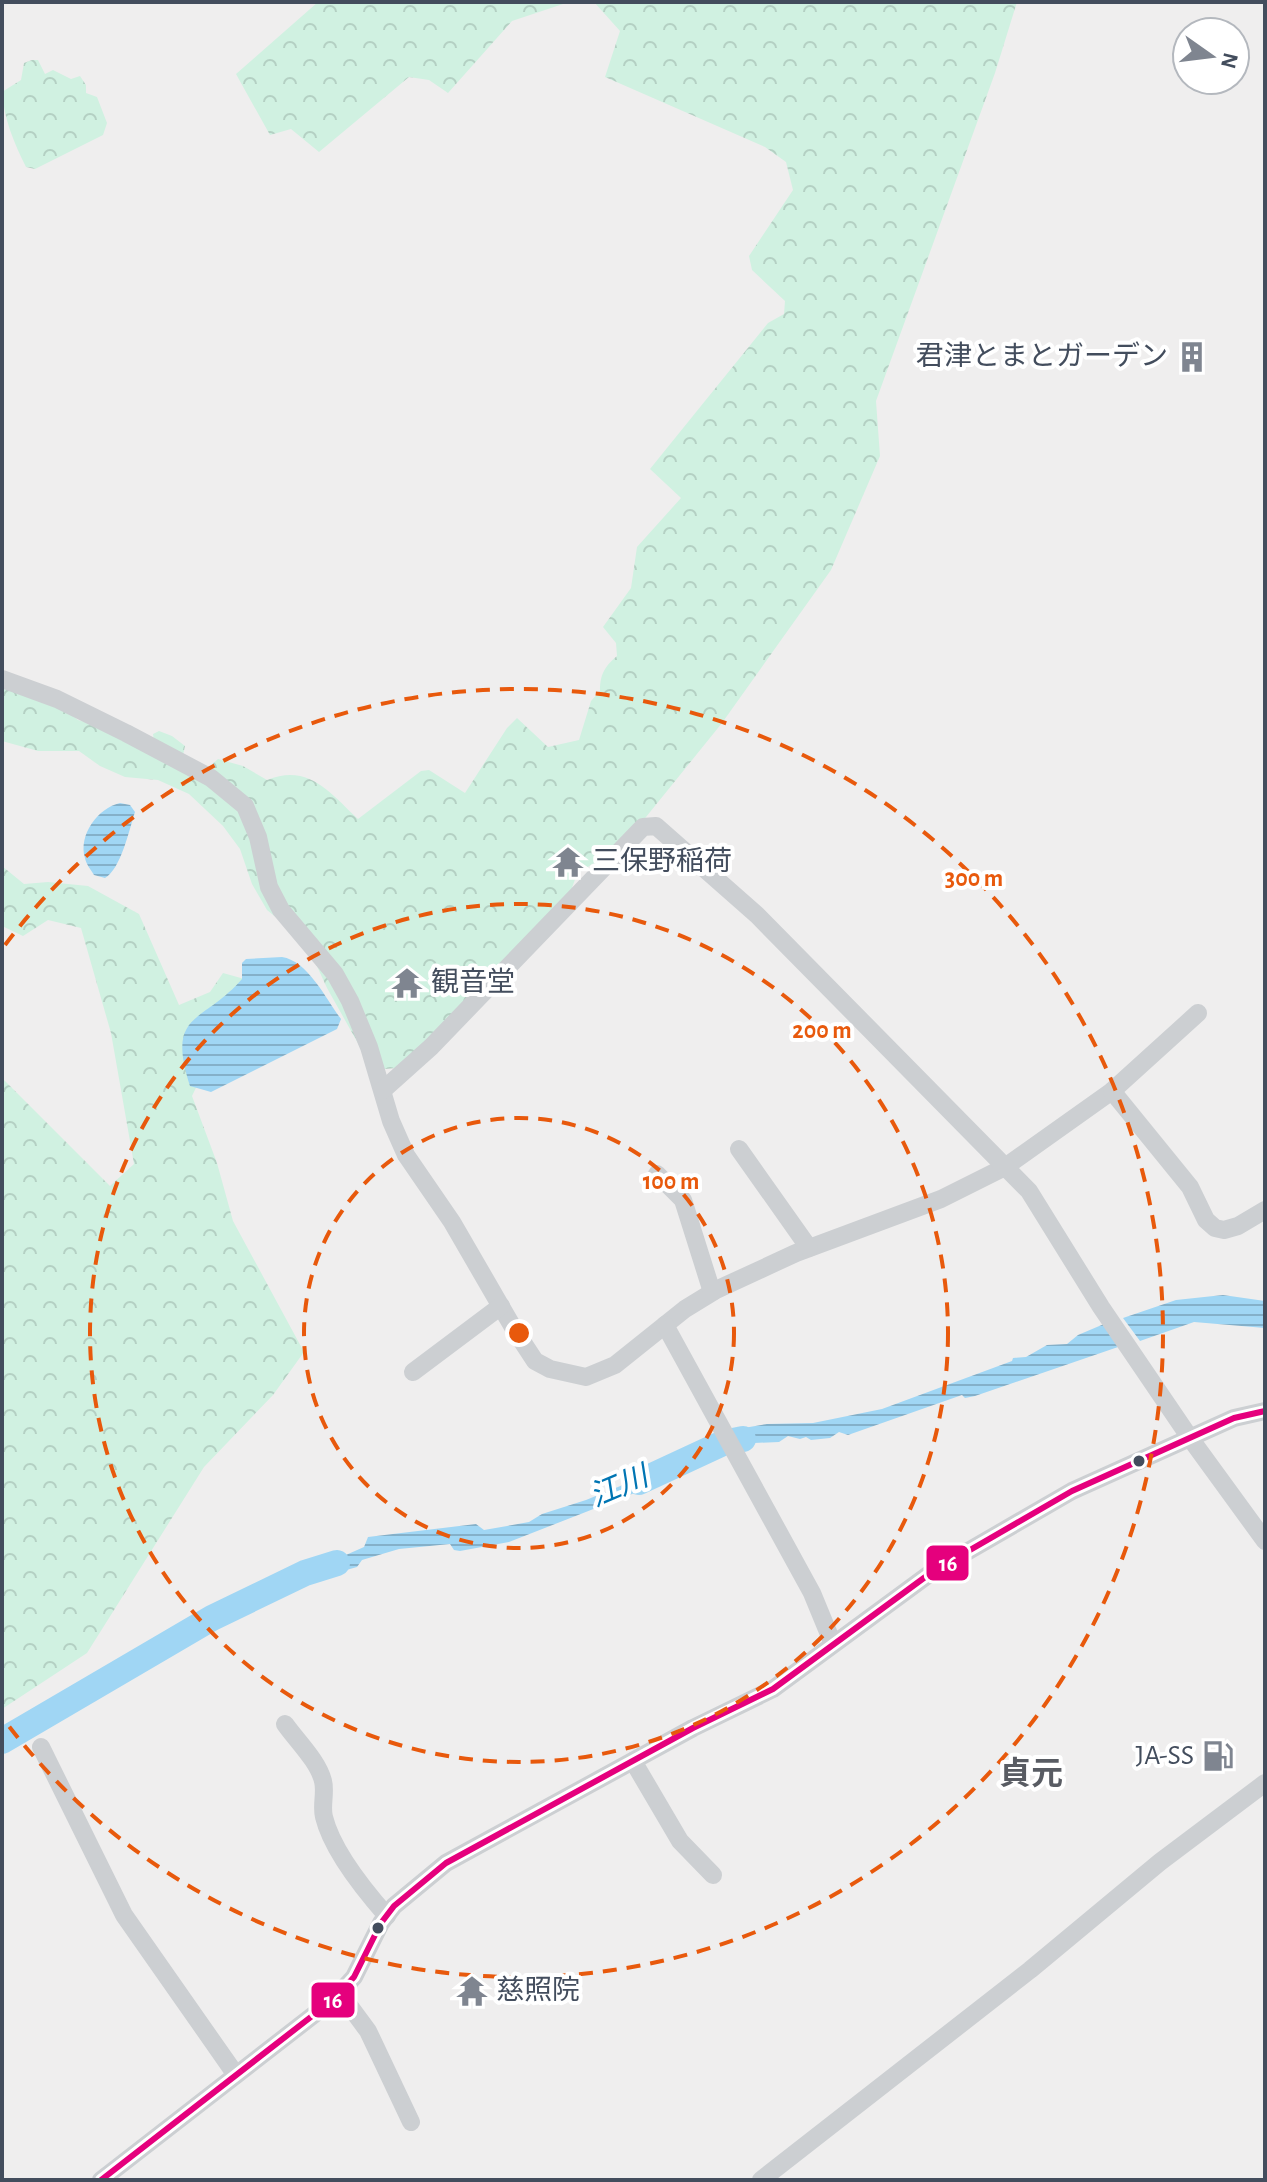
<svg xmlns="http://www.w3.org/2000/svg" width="1267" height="2182" font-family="'Alegreya Sans','Noto Sans JP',sans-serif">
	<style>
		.forest { fill: url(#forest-crowns) }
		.water { fill: url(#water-rules) }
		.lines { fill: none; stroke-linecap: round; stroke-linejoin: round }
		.river { stroke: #a0d6f4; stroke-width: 26 }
		.minor { stroke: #cccfd2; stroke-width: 18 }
		.bus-1-casing { stroke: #fff; stroke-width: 12 }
		.bus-1 { stroke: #e5007d; stroke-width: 6 }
		.ring { fill: none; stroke: #e8590c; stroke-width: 4; stroke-dasharray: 14 10 }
		.bus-dot { fill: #434d5d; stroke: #fff; stroke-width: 3 }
		.labels { text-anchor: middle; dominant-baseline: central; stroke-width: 8; stroke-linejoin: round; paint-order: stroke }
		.poi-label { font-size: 28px; fill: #434d5d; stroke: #fff; text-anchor: start }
		.water-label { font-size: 30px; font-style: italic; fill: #0075b3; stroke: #fff }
		.quarter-label { font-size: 32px; font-weight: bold; fill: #595c63; stroke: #fff }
		.centre { fill: #e8590c; stroke: #fff; stroke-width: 4 }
		.ring-label { font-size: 24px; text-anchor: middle; font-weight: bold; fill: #e8590c; stroke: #fff; stroke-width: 8; stroke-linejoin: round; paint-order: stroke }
		.line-badge { stroke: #fff; stroke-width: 3 }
		.badge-label { font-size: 22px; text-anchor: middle; font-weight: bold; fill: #fff }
	</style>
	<defs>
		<pattern id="forest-crowns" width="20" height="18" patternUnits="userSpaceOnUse" patternTransform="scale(2)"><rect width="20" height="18" fill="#d0f1e1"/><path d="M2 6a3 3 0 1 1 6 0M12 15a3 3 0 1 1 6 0" fill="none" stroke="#b4d0c3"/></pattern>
		<pattern id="water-rules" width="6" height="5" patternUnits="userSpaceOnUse" patternTransform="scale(2)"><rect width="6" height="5" fill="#a0d6f4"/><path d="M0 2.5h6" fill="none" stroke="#84b0c9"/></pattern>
	</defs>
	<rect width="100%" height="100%" fill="#efeeee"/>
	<g class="forest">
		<polygon points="318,2 569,2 512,21 448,93 429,80 409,77 319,152 291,129 270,135 236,74"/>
		<path d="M 594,2 L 1017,2 L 995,73 L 876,401 L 880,456 L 831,570 L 722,723 L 625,843 L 577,874 L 566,904 L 462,1009 L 396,1068 L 385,1069 L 364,1054 L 327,988 L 310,951 L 289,928 L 267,910 L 252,884 L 240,849 L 223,826 L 189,794 L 158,780 L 125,777 L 100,766 L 79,751 L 38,751 L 2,741 L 2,674 L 53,700 L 78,720 L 154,741 L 153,734 L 159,731 L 172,736 L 185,746 L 183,755 L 199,776 L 218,759 L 243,766 L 267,780 C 309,763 330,793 358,819 L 421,771 L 429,770 L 465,793 L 507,728 L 517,718 L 548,747 L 579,740 L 591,701 L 600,691 C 600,675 604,667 617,656 L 616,643 L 603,627 L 631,588 L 637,547 L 681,498 L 650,469 L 768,323 L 784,314 L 785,301 L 752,270 L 749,256 L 793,190 L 786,162 L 765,147 L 605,77 L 620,31 Z"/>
		<path d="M 32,60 L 38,60 L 45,74 L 53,70 L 71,79 L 80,76 L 86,85 L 86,93 L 97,97 L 107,123 L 103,135 L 35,169 L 26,167 C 14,143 4,119 2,92 L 21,80 L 24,63 Z"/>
		<polygon points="2,866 24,884 48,882 88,886 139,914 179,1005 210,992 223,973 248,980 192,1096 217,1163 233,1221 304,1352 273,1395 204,1467 87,1653 2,1709 2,1078 110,1186 134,1164 111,1033 81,928 48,920 23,936 2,926"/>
	</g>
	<g class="water">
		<path d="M 120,803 L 130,805 L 135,812 C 129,830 121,869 105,878 L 94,875 C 91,870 86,864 85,858 C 78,835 98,808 120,803 Z"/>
		<path d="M 282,957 C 308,961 326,999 341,1019 L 337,1029 L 211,1092 L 190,1086 C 166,1011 202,1025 242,979 L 242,963 L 246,959 Z"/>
		<polygon points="1223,1295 1265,1301 1265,1328 1194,1322 1140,1341 1123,1318 1176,1300"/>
		<polygon points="1104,1324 1121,1346 975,1396 965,1398 962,1395 848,1435 839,1432 830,1438 811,1440 806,1437 800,1439 788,1436 779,1442 754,1443 743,1450 732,1430 767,1424 813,1423 882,1409 1012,1361 1013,1358 1026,1357 1047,1345 1067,1344 1078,1335"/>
		<polygon points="667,1467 671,1469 671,1477 660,1483 509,1542 460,1551 454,1550 450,1544 399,1549 362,1560 357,1567 318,1578 315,1573 305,1573 364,1547 368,1537 476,1524 484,1530 529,1522 542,1514 586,1500"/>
	</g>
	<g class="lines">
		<g class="river">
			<polyline points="639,1482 723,1443 743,1439"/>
			<polyline points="2,1741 212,1618 305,1573 337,1563"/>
		</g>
		<g class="minor">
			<polyline points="2,679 57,699 126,733 211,778 245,806 258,837 269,887 281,910 335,974 350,1001 369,1047 391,1121 406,1155 452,1222 514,1329 535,1361 550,1369 586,1377 615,1365 685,1309 716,1290 796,1253 941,1199 1005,1167 1112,1091 1198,1013"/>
			<polyline points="383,1090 431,1047 643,827 656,826 757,915 1029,1191 1101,1307 1190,1438 1265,1541"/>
			<polyline points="1112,1091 1190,1187 1206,1220 1215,1228 1224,1230 1238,1226 1265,1210"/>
			<polyline points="739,1149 809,1248"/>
			<polyline points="657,1174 683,1200 712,1292"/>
			<polyline points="665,1325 812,1593 833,1644"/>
			<polyline points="413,1372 501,1306"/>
			<path d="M 285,1724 C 297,1741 318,1761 323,1781 C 326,1792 321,1806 324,1817 C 332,1850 365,1891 387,1916"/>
			<polyline points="41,1747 124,1915 236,2075"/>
			<polyline points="633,1761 680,1841 713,1875"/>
			<polyline points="340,1993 368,2031 411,2122"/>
			<polyline points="101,2180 334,1999 354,1977 381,1923 394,1906 446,1863 693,1728 773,1689 932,1572 1072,1491 1234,1418 1265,1411"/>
			<polyline points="761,2180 1030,1970 1160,1862 1265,1783"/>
		</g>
		<defs>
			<polyline id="bus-1" points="101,2180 334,1999 354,1977 381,1923 394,1906 446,1863 693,1728 773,1689 932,1572 1072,1491 1234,1418 1265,1411"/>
		</defs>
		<use href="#bus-1" class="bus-1-casing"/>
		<use href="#bus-1" class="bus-1"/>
	</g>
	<g class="ring">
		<circle cx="519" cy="1333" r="215"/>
		<circle cx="519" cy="1333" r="429"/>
		<path d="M5 945A644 644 0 1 1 5 1721"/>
	</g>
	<defs>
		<symbol id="building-bare" viewBox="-9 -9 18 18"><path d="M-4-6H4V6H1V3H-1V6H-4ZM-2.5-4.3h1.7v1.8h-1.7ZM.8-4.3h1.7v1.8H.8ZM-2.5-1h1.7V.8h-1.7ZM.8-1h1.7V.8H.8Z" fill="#7f8590" stroke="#fff" stroke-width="2.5" paint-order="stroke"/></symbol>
		<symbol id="temple-bare" viewBox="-9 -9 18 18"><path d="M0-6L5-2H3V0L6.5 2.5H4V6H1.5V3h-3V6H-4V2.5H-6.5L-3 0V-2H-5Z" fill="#7f8590" stroke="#fff" stroke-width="2.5" paint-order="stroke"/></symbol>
		<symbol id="fuel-bare" viewBox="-9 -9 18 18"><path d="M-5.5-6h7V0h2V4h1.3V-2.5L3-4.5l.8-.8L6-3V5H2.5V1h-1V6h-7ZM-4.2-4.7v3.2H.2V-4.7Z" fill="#7f8590" stroke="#fff" stroke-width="2.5" paint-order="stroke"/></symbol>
	</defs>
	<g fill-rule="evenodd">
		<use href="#building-bare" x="1170" y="335" width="44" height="44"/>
		<use href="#temple-bare" x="546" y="840" width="44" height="44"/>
		<use href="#temple-bare" x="385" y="961" width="44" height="44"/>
		<use href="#fuel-bare" x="1196" y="1734" width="44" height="44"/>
		<use href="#temple-bare" x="450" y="1969" width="44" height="44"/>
	</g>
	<g class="bus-dot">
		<circle cx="1139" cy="1461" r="7"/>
		<circle cx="378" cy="1928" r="7"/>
	</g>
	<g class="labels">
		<g class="poi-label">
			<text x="1168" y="357" text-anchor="end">君津とまとガーデン</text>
			<text x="592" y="862">三保野稲荷</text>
			<text x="431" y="983">観音堂</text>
			<text x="1194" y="1756" text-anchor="end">JA-SS</text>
			<text x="496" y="1991">慈照院</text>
		</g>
		<g class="water-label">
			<text transform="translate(619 1487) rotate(-23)">江川</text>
		</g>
		<g class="quarter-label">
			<text x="1031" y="1774">貞元</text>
		</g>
	</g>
	<circle cx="519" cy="1333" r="12" class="centre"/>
	<g class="ring-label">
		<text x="974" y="886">300 m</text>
		<text x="822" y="1038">200 m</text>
		<text x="671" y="1189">100 m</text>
	</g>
	<g class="line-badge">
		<rect x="925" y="1544" width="45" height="38" rx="8" fill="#e5007d"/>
		<rect x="310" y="1981" width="46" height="38" rx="8" fill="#e5007d"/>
	</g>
	<g class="badge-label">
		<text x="948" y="1571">16</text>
		<text x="333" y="2008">16</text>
	</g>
	<rect width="1267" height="2182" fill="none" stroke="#434d5d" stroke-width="8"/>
	<g transform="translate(1211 56) rotate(104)"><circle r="38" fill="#ffffff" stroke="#b4b8be" stroke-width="2"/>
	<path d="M0-6L14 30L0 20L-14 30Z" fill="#7f8590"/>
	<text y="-12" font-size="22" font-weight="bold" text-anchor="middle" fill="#434d5d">N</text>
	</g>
</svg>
